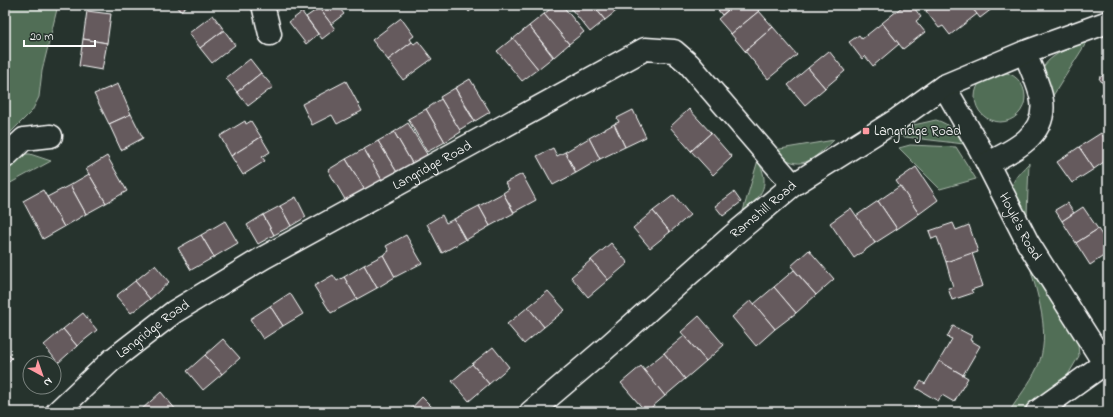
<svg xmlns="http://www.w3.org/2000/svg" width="1113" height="417" font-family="'Indie Flower',sans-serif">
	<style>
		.green { fill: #516e56; stroke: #a8b6aa }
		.building { fill: #655a5d; stroke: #fff }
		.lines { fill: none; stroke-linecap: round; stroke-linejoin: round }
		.street-casing { stroke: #fff; stroke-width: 25 }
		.street { stroke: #26332d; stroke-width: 22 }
		.poi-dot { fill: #ff9aa2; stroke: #26332d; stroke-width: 1.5 }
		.labels { text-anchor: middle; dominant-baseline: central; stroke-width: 3; stroke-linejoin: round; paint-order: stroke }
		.poi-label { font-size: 14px; fill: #fff; stroke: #26332d; text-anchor: start }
		.street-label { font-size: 14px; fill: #fff; stroke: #26332d }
	</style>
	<rect width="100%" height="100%" fill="#26332d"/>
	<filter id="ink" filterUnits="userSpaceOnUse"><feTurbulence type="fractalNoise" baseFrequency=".025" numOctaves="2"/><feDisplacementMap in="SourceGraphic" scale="8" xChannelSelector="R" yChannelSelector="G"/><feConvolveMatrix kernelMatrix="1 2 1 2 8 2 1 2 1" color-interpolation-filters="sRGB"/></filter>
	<g filter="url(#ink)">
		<g class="green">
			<polygon points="5,5 58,5 42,71 39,97 32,111 5,138"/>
			<path d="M 1088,40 L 1049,102 C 1047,95 1043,86 1042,78 C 1038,57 1073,47 1088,40 Z"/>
			<circle cx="1000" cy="97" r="25"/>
			<path d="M 936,120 C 950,124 956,132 964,144 L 897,136 L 909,126 Z"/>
			<path d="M 834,140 C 812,160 800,175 774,150 Z"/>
			<polygon points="910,145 956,147 976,179 940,189 899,148"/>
			<polygon points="21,154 30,154 51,161 5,186 5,170"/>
			<path d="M 758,160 C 770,184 764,195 743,211 Z"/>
			<path d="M 1029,163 L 1027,215 C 1011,187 1004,188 1029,163 Z"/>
			<path d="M 1028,259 L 1074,334 L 1078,344 L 1079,356 L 1066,378 L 1021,412 L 1009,412 C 1018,398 1030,383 1037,368 C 1053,334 1036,292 1028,259 Z"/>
		</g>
		<g class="building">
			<polygon points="175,5 188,5 180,11"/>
			<polygon points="317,5 337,5 344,14 331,24"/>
			<polygon points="464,5 477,5 469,12"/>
			<polygon points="555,5 562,5 584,32 569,44 544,14"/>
			<polygon points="568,5 593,5 605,20 590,32"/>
			<polygon points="593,5 618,5 620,8 605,20"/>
			<polygon points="714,5 734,5 722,15"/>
			<polygon points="734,5 755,5 759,11 731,34 718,19"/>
			<polygon points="901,5 912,5 921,17 916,21 925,32 903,49 882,23 903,6"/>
			<polygon points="934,5 937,5 939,8 943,5 970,5 977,14 950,35 943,26 939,28 926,11"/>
			<polygon points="970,5 997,5 980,18"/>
			<polygon points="319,8 335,29 322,39 306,17"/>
			<polygon points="87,11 111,14 107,43 83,39"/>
			<polygon points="759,11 773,27 745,51 731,34"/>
			<polygon points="302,12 318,34 306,44 289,22"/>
			<polygon points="544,14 569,44 554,57 529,26"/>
			<polygon points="213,15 224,30 200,48 189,33"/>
			<polygon points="401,18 414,36 410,39 412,42 388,60 372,40"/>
			<polygon points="882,23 899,44 873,66 865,56 862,59 849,42 859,35 862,39"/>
			<polygon points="529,26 553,57 538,69 513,39"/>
			<polygon points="773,27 797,55 768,79 745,51"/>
			<polygon points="224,30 235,45 212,63 200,48"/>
			<polygon points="513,38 538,69 522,81 497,51"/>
			<polygon points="83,39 107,43 102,70 79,66"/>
			<polygon points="418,41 432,59 403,80 388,60 412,42 414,44"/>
			<polygon points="829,51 845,71 825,88 808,68"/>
			<polygon points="250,59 261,73 237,92 226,78"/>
			<polygon points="808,68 825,88 805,105 788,85"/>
			<polygon points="1108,72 1108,105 1101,94 1107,90 1099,78"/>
			<polygon points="261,73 273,87 248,106 237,92"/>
			<polygon points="470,79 490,112 475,121 455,88"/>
			<polygon points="346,81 362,111 337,124 332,115 312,125 302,104"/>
			<polygon points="118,84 131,114 109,124 94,94"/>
			<polygon points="455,88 474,121 459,130 440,97"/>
			<polygon points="441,99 461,132 445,142 426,109"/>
			<polygon points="426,109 445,142 427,152 408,119"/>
			<polygon points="689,109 711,133 691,151 670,127"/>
			<polygon points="633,110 646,137 625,147 614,124 619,122 617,118"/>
			<polygon points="131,114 143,138 121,150 109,124"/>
			<polygon points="245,121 246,124 251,121 261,137 231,156 220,136"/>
			<polygon points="408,123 428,156 413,165 394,132"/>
			<polygon points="614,124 625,147 600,159 589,138"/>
			<polygon points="394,132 413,165 398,174 378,141"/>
			<polygon points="711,133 732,157 713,175 691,151"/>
			<polygon points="1101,133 1108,143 1108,159 1094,169 1079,147"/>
			<polygon points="261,137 270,152 262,157 265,161 243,175 231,156"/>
			<polygon points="589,138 600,159 576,173 565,152"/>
			<polygon points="378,141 398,174 383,182 364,149"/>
			<polygon points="1079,147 1094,169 1072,183 1057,162"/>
			<polygon points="553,148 557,156 565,152 576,173 553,185 537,156"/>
			<polygon points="364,149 383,182 366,192 346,159"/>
			<polygon points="107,156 127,191 106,203 86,169"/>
			<polygon points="346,159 366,192 347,203 328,170"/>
			<polygon points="916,167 938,200 919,214 896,181"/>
			<polygon points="89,174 106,203 86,214 70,185"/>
			<polygon points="522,174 536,200 514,212 503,193 509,189 505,183"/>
			<polygon points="70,185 86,214 64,227 47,197"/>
			<polygon points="900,186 919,214 897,229 878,201"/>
			<polygon points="43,190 64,227 43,239 23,201"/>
			<polygon points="734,192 741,202 723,216 715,206"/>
			<polygon points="503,193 514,213 490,226 479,206"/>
			<polygon points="674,195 690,215 670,232 653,211"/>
			<polygon points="296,197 306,217 291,226 280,206"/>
			<polygon points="878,201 897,229 875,243 856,216"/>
			<polygon points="1067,203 1074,213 1062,221 1055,210"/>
			<polygon points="280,206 291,226 274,235 263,215"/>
			<polygon points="479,206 490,226 466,240 454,219"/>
			<polygon points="1083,207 1098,229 1076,243 1062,221"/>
			<polygon points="851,208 875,243 854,258 830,223"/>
			<polygon points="653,211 670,232 650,248 633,228"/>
			<polygon points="263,215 274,235 258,244 247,225"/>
			<polygon points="442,215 446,223 454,219 465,240 442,253 427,224"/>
			<polygon points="225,221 238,243 214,257 201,235"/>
			<polygon points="953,223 956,230 969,225 978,252 946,262 937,237 932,239 929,231"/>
			<polygon points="1098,229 1108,244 1108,253 1090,265 1076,243"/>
			<polygon points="201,235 214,257 191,270 178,248"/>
			<polygon points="406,235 422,263 395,277 383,255 389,251 386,246"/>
			<polygon points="611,243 628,263 608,280 591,260"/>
			<polygon points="809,250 834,279 816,295 791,266"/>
			<polygon points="972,253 983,286 971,290 973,293 952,300 948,288 953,287 946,262"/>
			<polygon points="383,255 395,277 377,288 364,265"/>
			<polygon points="591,260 608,280 588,297 571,277"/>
			<polygon points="155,265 169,282 150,299 135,281"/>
			<polygon points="364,265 377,288 357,299 344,277"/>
			<polygon points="794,270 816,295 796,313 774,287"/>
			<polygon points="333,275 337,281 344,277 357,299 331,313 314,286"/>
			<polygon points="135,281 150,299 131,313 116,296"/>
			<polygon points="774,287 796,313 775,329 754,304"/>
			<polygon points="548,291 565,310 544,327 528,307"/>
			<polygon points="290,293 303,314 283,326 270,306"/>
			<polygon points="751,300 775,329 756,346 732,317"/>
			<polygon points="270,306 283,326 263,339 250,319"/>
			<polygon points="528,307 544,327 524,344 507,324"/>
			<polygon points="83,313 97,330 77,346 63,329"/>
			<polygon points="699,316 724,345 706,361 681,332"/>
			<polygon points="953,326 972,336 970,340 980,346 963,375 939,361 952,339 947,337"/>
			<polygon points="63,329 77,346 58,363 44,345"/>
			<polygon points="684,336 706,361 685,379 664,353"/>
			<polygon points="223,339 240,358 222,374 205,355"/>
			<polygon points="493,347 509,367 489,384 472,364"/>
			<polygon points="5,352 12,358 5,365"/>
			<polygon points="664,353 685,379 665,396 643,370"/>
			<polygon points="205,355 222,374 203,390 187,371"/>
			<polygon points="939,361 968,378 954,402 942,395 938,401 916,388 921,381 925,384"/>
			<polygon points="472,364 489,384 469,401 452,381"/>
			<polygon points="641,366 665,396 646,412 621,383"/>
			<polygon points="161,392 177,411 143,412 141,410"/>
			<polygon points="422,397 437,412 408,412"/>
			<polygon points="918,405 923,412 909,412"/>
		</g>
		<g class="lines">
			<defs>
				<g id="street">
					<polyline points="263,5 270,34"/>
					<path id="s1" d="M 944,86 L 980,149 L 1028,243 L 1104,363"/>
					<polyline points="5,157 24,139 51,136"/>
					<path d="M 988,163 C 1013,151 1047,135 1042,101 C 1040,85 1030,68 1025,52"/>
					<path id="s2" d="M 57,412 L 112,360 L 174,312 L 263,258 L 645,49 L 674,51 L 689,64 L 793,185"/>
					<path id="s3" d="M 531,412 L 605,349 L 732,236 L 793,185 L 898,119 L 944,86 L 1025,52 L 1108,22"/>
					<polyline points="1037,412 1108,361"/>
				</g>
			</defs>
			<use href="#street" class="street-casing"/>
			<use href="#street" class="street"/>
		</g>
	</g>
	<rect class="poi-dot" x="862" y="127" width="8" height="8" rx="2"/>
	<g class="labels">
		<g class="poi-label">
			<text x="874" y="131">Langridge Road</text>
		</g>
		<g class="street-label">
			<text stroke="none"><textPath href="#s2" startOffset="451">Langridge Road</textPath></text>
			<text stroke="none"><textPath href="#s3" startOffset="308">Ramshill Road</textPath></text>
			<text stroke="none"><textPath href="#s1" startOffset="160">Hoyle's Road</textPath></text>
			<text stroke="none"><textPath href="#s2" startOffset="127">Langridge Road</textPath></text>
		</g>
	</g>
	<rect width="1113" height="417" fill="none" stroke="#26332d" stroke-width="20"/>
	<rect x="10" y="10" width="1093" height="397" fill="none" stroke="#fff" stroke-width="1.5" filter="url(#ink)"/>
	<g transform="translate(42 375) rotate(140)"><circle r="19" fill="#26332d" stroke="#7d8581"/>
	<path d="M0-3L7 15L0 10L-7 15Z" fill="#ff9aa2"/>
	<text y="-6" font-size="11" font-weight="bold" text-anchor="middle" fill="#ffffff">N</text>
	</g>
	<path d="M24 40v6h71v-6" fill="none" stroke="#ffffff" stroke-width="2"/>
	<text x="30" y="40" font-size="12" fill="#ffffff" stroke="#26332d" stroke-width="3" paint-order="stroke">20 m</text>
</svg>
